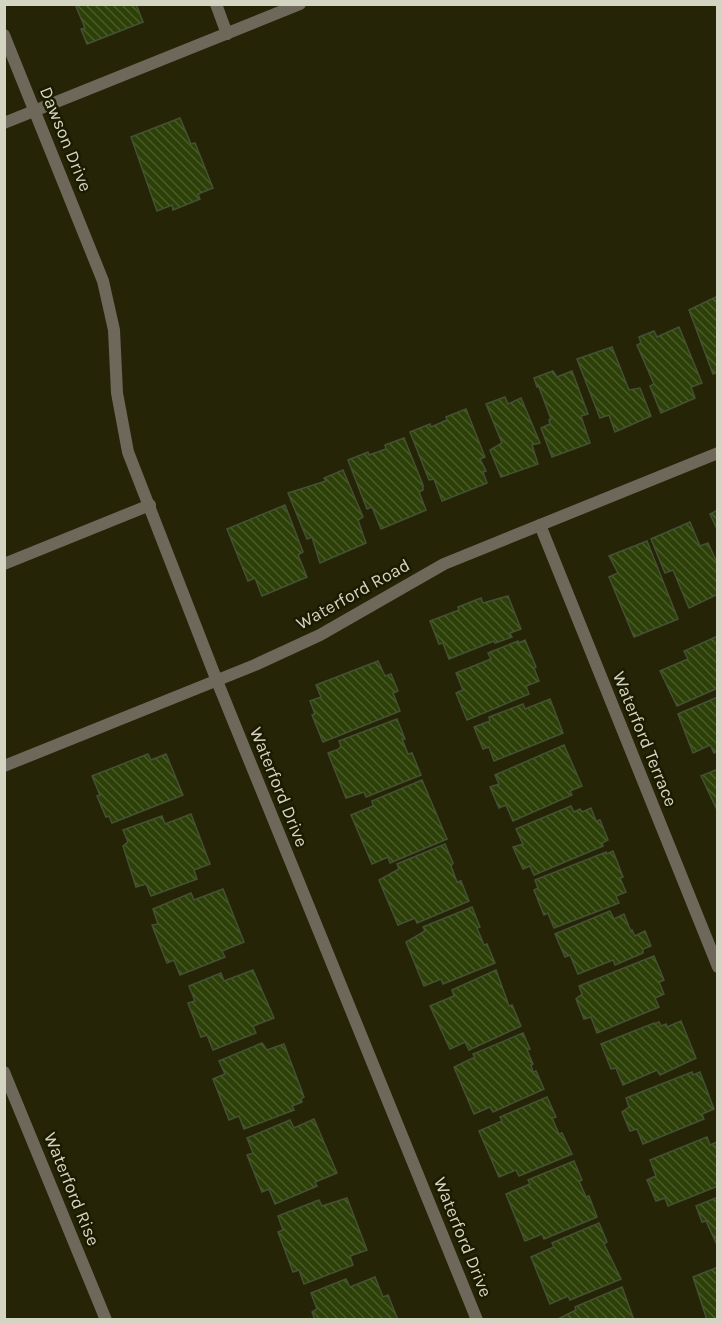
<svg xmlns="http://www.w3.org/2000/svg" width="722" height="1324" font-family="Karla,sans-serif">
	<style>
		.building { fill: url(#building-back-hatch); stroke: #455136; stroke-width: 1.5 }
		.lines { fill: none; stroke-linecap: round; stroke-linejoin: round }
		.service { stroke: #6e685b; stroke-width: 12 }
		.minor { stroke: #6e685b; stroke-width: 12 }
		.tertiary { stroke: #6e685b; stroke-width: 12 }
		.labels { text-anchor: middle; dominant-baseline: central; stroke-width: 5; stroke-linejoin: round; paint-order: stroke }
		.street-label { font-size: 18px; fill: #d4d4c3; stroke: #1c1b00 }
	</style>
	<defs>
		<pattern id="building-back-hatch" width="6" height="6" patternUnits="userSpaceOnUse" patternTransform="scale(1.5)"><rect width="6" height="6" fill="#2c4008"/><path d="M-1 5l2 2M0 0l6 6M5-1l2 2" fill="none" stroke="#4a5b2a"/></pattern>
	</defs>
	<rect width="100%" height="100%" fill="#262407"/>
	<g class="building">
		<polygon points="75,4 136,4 143,22 87,44 81,29 85,28"/>
		<polygon points="180,118 191,144 195,143 213,188 198,194 200,199 173,210 172,205 157,211 131,137"/>
		<polygon points="718,296 718,372 713,374 689,310"/>
		<polygon points="679,327 702,383 691,387 695,398 661,413 650,386 654,384 637,345 641,343 639,337 654,331 657,337"/>
		<polygon points="612,347 629,390 640,388 651,416 615,432 609,415 600,418 577,359"/>
		<polygon points="553,371 557,377 572,371 588,414 581,416 590,443 552,457 541,428 550,424 549,420 551,419 539,387 537,387 534,378"/>
		<polygon points="505,397 508,404 521,398 540,443 532,445 538,464 501,477 490,450 502,443 486,404"/>
		<polygon points="466,409 485,457 480,459 486,471 483,472 487,483 442,501 434,479 429,480 410,432 430,424 431,427 447,420 446,417"/>
		<polygon points="404,438 423,485 423,490 419,492 426,510 381,529 372,507 367,509 348,460 368,452 369,455 386,449 385,445"/>
		<polygon points="343,470 363,517 358,520 366,543 320,563 312,537 307,539 288,493 326,481 324,478"/>
		<polygon points="285,505 303,552 298,555 307,577 262,596 255,578 248,581 227,529"/>
		<polygon points="718,510 718,531 710,514"/>
		<polygon points="690,522 700,546 708,543 718,565 718,594 689,608 673,570 665,573 651,539"/>
		<polygon points="647,541 678,619 634,637 609,577 618,573 609,556"/>
		<polygon points="508,596 521,629 510,633 512,637 495,643 494,641 449,659 443,643 439,644 430,621 459,610 458,607 481,598 483,603"/>
		<polygon points="718,636 718,688 677,706 660,671 688,659 684,651"/>
		<polygon points="525,640 536,667 534,668 539,681 526,686 529,694 467,720 456,693 463,690 456,673 491,659 488,653 518,641 519,643"/>
		<polygon points="378,661 385,676 391,674 398,691 393,693 400,711 323,742 312,715 315,714 310,701 321,697 316,685"/>
		<polygon points="718,697 718,751 714,753 710,745 693,753 678,714"/>
		<polygon points="550,699 563,733 494,761 489,747 483,749 474,727 490,721 489,717 523,704 525,709"/>
		<polygon points="397,719 405,739 402,739 408,754 412,753 421,775 366,797 364,792 346,798 328,753 339,749 341,746 339,741"/>
		<polygon points="564,745 582,786 570,791 572,795 513,821 506,805 499,808 490,787 499,784 495,775"/>
		<polygon points="148,754 151,760 166,754 183,795 112,823 109,816 106,817 97,796 100,795 92,776"/>
		<polygon points="718,769 718,812 701,776"/>
		<polygon points="422,780 447,839 390,863 388,857 372,864 351,815 373,806 372,801"/>
		<polygon points="571,806 574,812 580,809 582,812 591,808 596,821 600,820 608,840 602,843 603,846 534,875 530,866 523,869 513,847 523,844 516,829"/>
		<polygon points="191,814 210,864 194,870 197,879 151,896 146,884 136,887 123,846 128,842 123,830 162,816 165,824"/>
		<polygon points="445,844 453,863 451,866 457,882 461,881 469,901 417,923 415,918 398,925 379,880 399,869 397,864"/>
		<polygon points="613,851 623,877 620,878 626,892 616,896 619,903 554,928 548,913 544,915 534,890 538,888 535,880 606,852 606,854"/>
		<polygon points="223,889 244,942 222,951 225,957 180,975 174,960 167,963 152,925 158,924 153,909 191,893 194,900"/>
		<polygon points="472,907 480,927 477,928 484,945 487,944 495,963 443,984 441,979 424,986 406,942 425,931 423,927"/>
		<polygon points="610,911 614,919 624,914 631,932 632,930 635,936 645,931 651,946 643,949 643,953 615,965 613,960 578,974 570,955 565,957 555,934"/>
		<polygon points="654,956 664,980 659,982 664,994 655,998 659,1007 597,1033 591,1017 584,1019 576,999 582,994 579,986"/>
		<polygon points="253,970 274,1018 253,1026 256,1033 213,1050 207,1035 201,1037 188,1003 195,1001 189,986 221,973 224,981"/>
		<polygon points="496,970 509,1006 512,1005 521,1026 469,1050 465,1042 450,1049 430,1006 454,996 452,990"/>
		<polygon points="681,1021 696,1058 660,1075 657,1070 623,1085 616,1068 611,1069 601,1044 654,1023 654,1024 659,1022 661,1026 666,1024 667,1027"/>
		<polygon points="523,1033 530,1049 527,1050 533,1064 531,1065 533,1072 536,1071 544,1089 493,1112 490,1107 474,1114 454,1067 475,1057 473,1054"/>
		<polygon points="262,1043 267,1050 284,1044 304,1097 301,1099 302,1102 292,1106 294,1110 244,1129 239,1116 229,1120 213,1079 225,1074 219,1061"/>
		<polygon points="692,1072 693,1075 700,1072 714,1109 702,1114 704,1119 643,1144 637,1129 630,1131 622,1112 629,1107 626,1098"/>
		<polygon points="547,1097 556,1117 552,1118 559,1134 562,1133 572,1154 519,1176 516,1170 499,1177 479,1131 502,1121 500,1117"/>
		<polygon points="314,1119 337,1173 315,1182 317,1186 275,1204 269,1189 262,1192 247,1155 253,1153 247,1138 290,1120 294,1128"/>
		<polygon points="707,1137 710,1145 717,1142 718,1144 718,1186 668,1206 665,1198 656,1201 647,1180 656,1176 650,1160"/>
		<polygon points="574,1161 582,1180 579,1181 586,1197 589,1196 597,1217 544,1239 542,1234 525,1241 506,1194 530,1184 528,1180"/>
		<polygon points="718,1197 718,1247 706,1221 702,1222 696,1206"/>
		<polygon points="347,1198 367,1250 350,1256 353,1265 304,1284 299,1270 293,1272 278,1232 283,1230 278,1216 319,1200 322,1206"/>
		<polygon points="599,1223 607,1242 604,1244 621,1279 570,1300 568,1296 550,1304 531,1257 554,1247 552,1243"/>
		<polygon points="718,1267 718,1320 707,1320 693,1277"/>
		<polygon points="375,1277 383,1297 388,1295 398,1320 315,1320 312,1312 317,1309 311,1293 346,1279 350,1287"/>
		<polygon points="622,1287 634,1320 556,1320 576,1310 575,1307"/>
	</g>
	<g class="lines">
		<g class="service">
			<polyline points="216,4 227,34"/>
			<polyline points="4,564 150,505"/>
		</g>
		<g class="minor">
			<polyline points="4,123 300,4"/>
			<polyline points="540,525 718,967"/>
			<polyline points="4,766 255,665 320,635 444,564 718,453"/>
			<polyline points="4,1072 106,1320"/>
		</g>
		<polyline class="tertiary" points="4,35 103,281 114,330 117,393 128,452 217,681 477,1320"/>
	</g>
	<g class="labels">
		<g class="street-label">
			<text transform="translate(66 139) rotate(68)">Dawson Drive</text>
			<text transform="translate(353 594) rotate(-29)">Waterford Road</text>
			<text transform="translate(645 739) rotate(68)">Waterford Terrace</text>
			<text transform="translate(279 787) rotate(68)">Waterford Drive</text>
			<text transform="translate(72 1189) rotate(68)">Waterford Rise</text>
			<text transform="translate(463 1237) rotate(68)">Waterford Drive</text>
		</g>
	</g>
	<rect width="722" height="1324" fill="none" stroke="#d4d4c3" stroke-width="12"/>
</svg>
